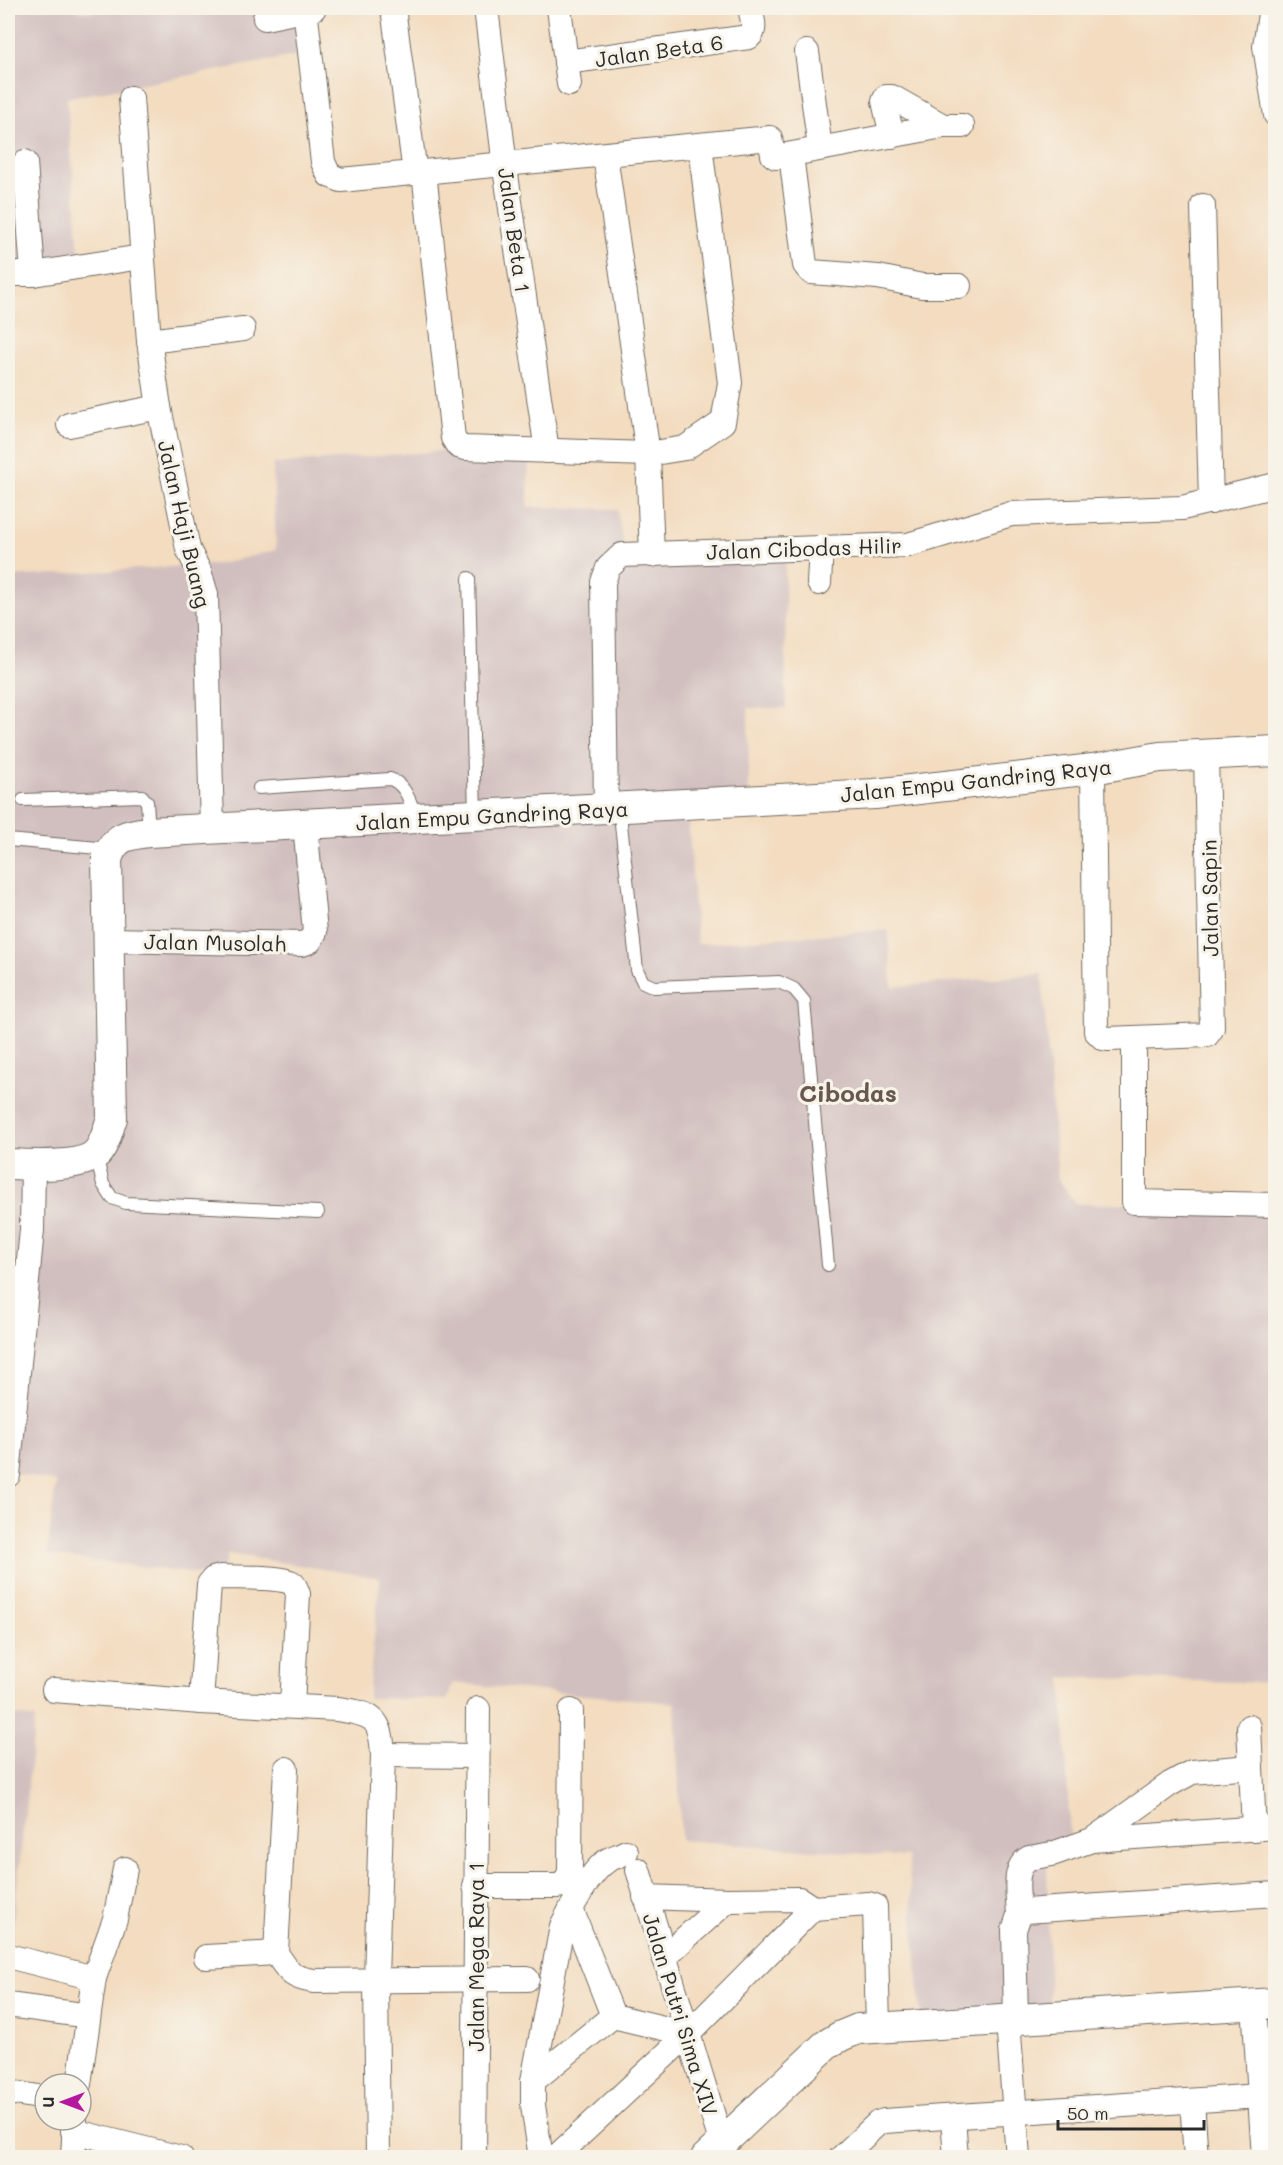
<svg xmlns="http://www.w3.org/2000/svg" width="1283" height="2165" font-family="Mali,sans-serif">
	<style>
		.industrial { fill: #d1bfbf }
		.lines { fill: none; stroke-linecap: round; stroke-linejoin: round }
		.service-casing { stroke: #71695f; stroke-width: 14 }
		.minor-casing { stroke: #71695f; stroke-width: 26 }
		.tertiary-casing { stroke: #71695f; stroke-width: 32 }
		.service { stroke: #fff; stroke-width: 12 }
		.minor { stroke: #fff; stroke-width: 24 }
		.tertiary { stroke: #fff; stroke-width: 30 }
		.labels { text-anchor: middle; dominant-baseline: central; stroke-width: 6; stroke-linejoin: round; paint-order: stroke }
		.street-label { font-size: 21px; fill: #2b2b2b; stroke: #f7f3e8 }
		.quarter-label { font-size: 24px; font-weight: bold; fill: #69584f; stroke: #f7f3e8 }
	</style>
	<rect width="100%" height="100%" fill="#f7f3e8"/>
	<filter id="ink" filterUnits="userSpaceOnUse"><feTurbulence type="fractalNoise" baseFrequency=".0167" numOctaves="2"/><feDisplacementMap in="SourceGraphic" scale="12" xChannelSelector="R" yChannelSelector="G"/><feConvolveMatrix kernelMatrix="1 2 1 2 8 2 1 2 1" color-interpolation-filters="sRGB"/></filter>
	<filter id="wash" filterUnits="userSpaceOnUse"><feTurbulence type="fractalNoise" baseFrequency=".008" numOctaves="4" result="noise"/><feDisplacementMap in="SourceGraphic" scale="24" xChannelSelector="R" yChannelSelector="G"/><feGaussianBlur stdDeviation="1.35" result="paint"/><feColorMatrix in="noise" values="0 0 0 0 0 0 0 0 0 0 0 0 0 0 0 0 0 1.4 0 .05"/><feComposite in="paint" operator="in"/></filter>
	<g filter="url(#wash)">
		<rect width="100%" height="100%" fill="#f3dcbf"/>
		<g class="industrial">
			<polygon points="8,8 74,8 81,12 169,8 298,8 300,55 67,98 79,252 8,264"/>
			<polygon points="529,444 528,507 617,509 625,558 785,555 786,708 748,708 749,811 688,816 697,944 888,930 892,987 1042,974 1058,1179 1076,1204 1275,1202 1275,1683 1062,1677 1071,1857 1047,1861 1050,2010 921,2019 908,1857 681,1840 675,1703 453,1683 447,1700 368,1698 380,1578 228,1554 221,1577 47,1555 56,1482 8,1472 8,577 220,564 276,550 273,464"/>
			<polygon points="8,1714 35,1719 8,1970"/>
		</g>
	</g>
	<g filter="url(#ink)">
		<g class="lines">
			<defs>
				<g id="service">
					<polyline points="469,578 475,815"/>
					<path d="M 259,788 L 390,779 C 406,784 410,803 417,818"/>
					<polyline points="23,800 142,796 147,802 149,831"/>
					<polyline points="622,808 621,824 637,970 643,982 654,987 779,982 794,989 804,1001 828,1265"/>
					<polyline points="8,840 110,849"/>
					<polyline points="96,1155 103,1184 112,1198 126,1203 318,1212"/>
				</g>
				<g id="minor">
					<polyline points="393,8 415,173"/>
					<polyline points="486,8 506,175 547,451"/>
					<polyline points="559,8 569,84"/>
					<polyline points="1271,8 1265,46 1276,115"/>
					<polyline points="305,9 323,162 329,175 341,180 770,138 773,155 776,157 943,126 962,126"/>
					<polyline points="265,18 314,8"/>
					<polyline points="807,52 820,148"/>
					<path d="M 566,62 L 749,37 C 757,30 752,18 750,8"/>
					<polyline points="131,98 149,341 159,407 188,549 199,571 206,594 212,829"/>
					<polyline points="892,136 884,101 886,97 892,97 943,126"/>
					<polyline points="605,155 648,454 652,555"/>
					<polyline points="791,155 805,265 811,272 878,277 922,286 959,286"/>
					<polyline points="25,162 33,274"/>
					<polyline points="424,172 453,438 458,446 465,448 648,454 685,448 723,422 730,383 700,145"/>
					<polyline points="1203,206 1211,502"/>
					<polyline points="8,274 33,274 141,257"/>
					<polyline points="149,341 243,329"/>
					<polyline points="69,425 159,407"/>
					<polyline points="819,583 821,548"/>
					<polyline points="1093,769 1096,1031 1103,1038 1108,1039 1207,1035 1212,1028 1206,754"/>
					<polyline points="606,808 603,582 608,568 622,555 908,545 1011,514 1182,508 1276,485"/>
					<polyline points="110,940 302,944 310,941 315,932 305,824"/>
					<polyline points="1134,1039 1134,1202 1276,1205"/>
					<polyline points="8,1475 32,1230 33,1165"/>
					<path d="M 54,1690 L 201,1702 L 337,1709 C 374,1714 381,1718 383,1755 L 376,1979 L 378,2158"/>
					<path d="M 201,1702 L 209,1584 L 213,1579 L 220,1577 C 237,1578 276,1576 290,1582 C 295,1584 296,1589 298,1594 L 292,1706"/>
					<polyline points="1249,1727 1254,1829"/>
					<polyline points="383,1755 477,1756"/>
					<path d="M 286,1769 L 276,1953 C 288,1971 291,1978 314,1981 L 527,1979"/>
					<polyline points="1092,1840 1276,1827"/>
					<polyline points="638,1870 726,2158"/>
					<polyline points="475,1886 556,1886 564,1885 570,1872 571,1711"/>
					<polyline points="645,1897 728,1900 799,1899 813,1908"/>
					<path d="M 1019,1917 C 1019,1899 1011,1868 1029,1858 L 1052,1854 L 1092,1840 L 1170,1784 L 1192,1772 L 1251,1767"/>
					<polyline points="8,1956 94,1978"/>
					<polyline points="206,1957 276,1953"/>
					<polyline points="664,1957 728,1900"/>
					<polyline points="1254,2004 1264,2158"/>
					<polyline points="8,2005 75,2014"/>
					<polyline points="613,2016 688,2034"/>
					<polyline points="1016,2019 1014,1930 1018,1918 1025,1911 1276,1894"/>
					<polyline points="1008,2020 1018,2158"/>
					<polyline points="533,2081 613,2016 571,1909"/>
					<polyline points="79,2084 94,1978 115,1919 125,1869"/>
					<polyline points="8,2092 45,2098"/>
					<polyline points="1192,2101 1196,2158"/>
					<polyline points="953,2117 956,2158"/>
					<polyline points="73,2131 181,2158"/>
					<polyline points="73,2158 75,2120"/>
					<polyline points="474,2158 478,1709"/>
					<path d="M 541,2158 L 533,2105 L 533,2081 L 562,1926 C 572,1907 590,1871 608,1860 C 614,1857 621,1855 626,1852"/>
					<polyline points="555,2158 688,2034 813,1908 868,1904 875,1906 878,2027"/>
					<polyline points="841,2158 878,2123 884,2121 1260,2096"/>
				</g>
				<g id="tertiary">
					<path d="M 8,1164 C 28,1165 82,1168 97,1153 C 105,1144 108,1129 112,1118 L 107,859 C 115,836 126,835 149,832 L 875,794 L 1093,769 L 1160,757 L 1276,751"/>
					<polyline points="706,2158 826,2045 841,2036 858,2029 1276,2003"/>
				</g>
			</defs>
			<use href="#service" class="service-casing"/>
			<use href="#minor" class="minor-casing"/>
			<use href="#tertiary" class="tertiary-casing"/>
			<use href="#service" class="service"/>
			<use href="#minor" class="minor"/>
			<use href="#tertiary" class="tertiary"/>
		</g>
	</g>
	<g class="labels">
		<g class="street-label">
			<text transform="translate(659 50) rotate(-8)">Jalan Beta 6</text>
			<text transform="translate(515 230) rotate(82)">Jalan Beta 1</text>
			<text transform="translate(185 524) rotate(77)">Jalan Haji Buang</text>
			<text transform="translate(804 548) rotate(-2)">Jalan Cibodas Hilir</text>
			<text transform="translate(976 780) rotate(-6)">Jalan Empu Gandring Raya</text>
			<text transform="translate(492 815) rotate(-3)">Jalan Empu Gandring Raya</text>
			<text transform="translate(1209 898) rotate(-91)">Jalan Sapin</text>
			<text transform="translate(215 942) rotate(1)">Jalan Musolah</text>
			<text transform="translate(475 1957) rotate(-90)">Jalan Mega Raya 1</text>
			<text transform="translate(681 2014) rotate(73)">Jalan Putri Sima XIV</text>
		</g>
		<g class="quarter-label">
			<text x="848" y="1092">Cibodas</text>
		</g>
	</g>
	<rect width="1283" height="2165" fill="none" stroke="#f7f3e8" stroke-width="30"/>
	<g transform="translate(63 2102) rotate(270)"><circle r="28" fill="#f7f3e8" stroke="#a5a39c" stroke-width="1.5"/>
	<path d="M0-4.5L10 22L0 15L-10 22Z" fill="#b5179e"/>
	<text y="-9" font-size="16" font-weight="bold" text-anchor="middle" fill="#2b2b2b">U</text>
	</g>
	<path d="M1058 2120v9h146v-9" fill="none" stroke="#2b2b2b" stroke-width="3"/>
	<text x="1067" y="2120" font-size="18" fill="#2b2b2b" stroke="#f7f3e8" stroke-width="4.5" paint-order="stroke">50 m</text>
</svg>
